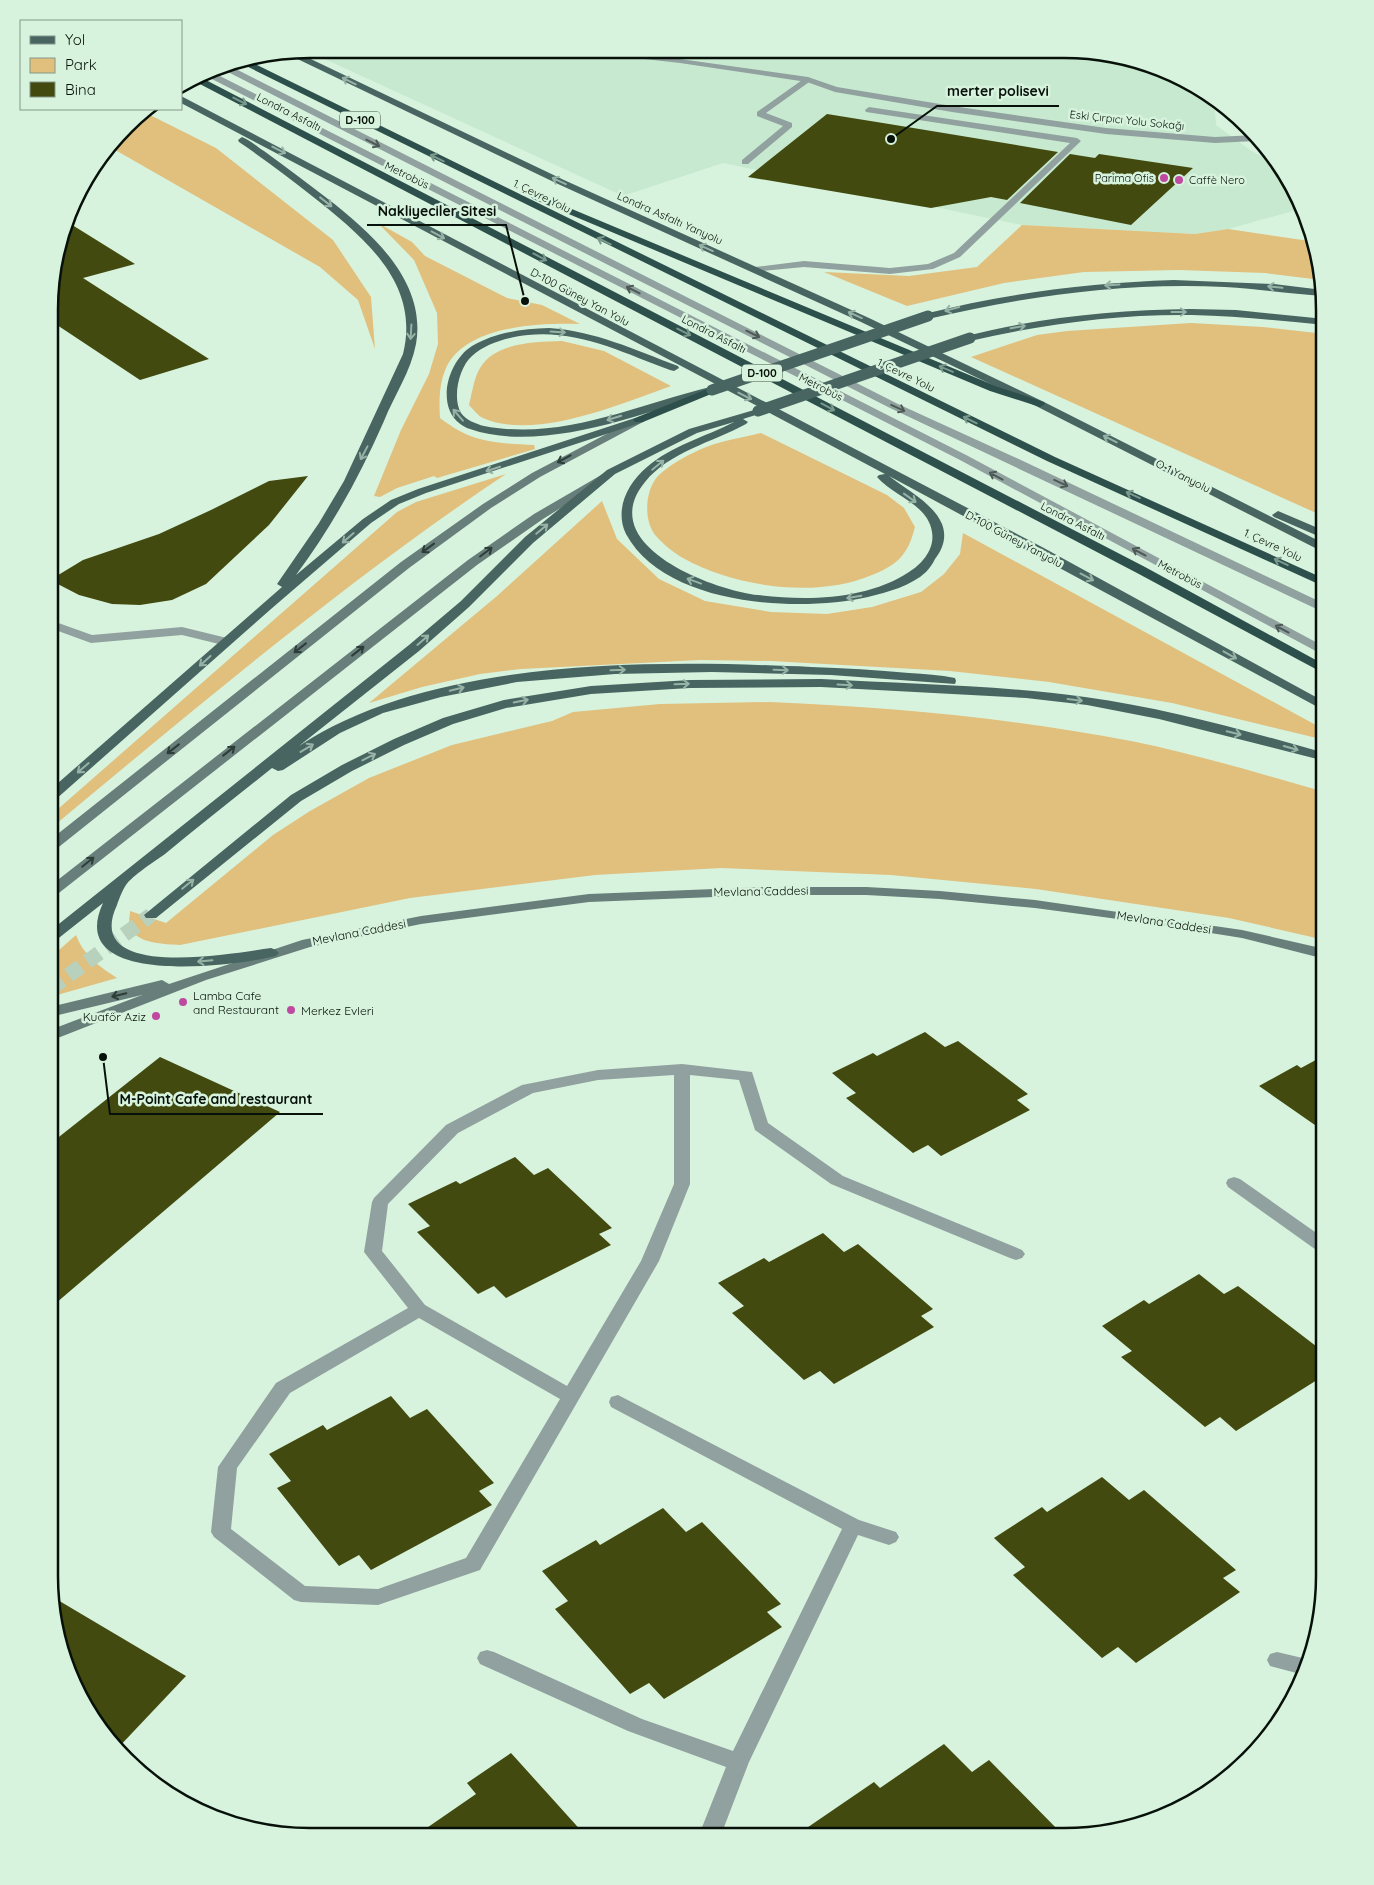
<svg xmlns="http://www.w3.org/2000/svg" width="1374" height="1885" font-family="Quicksand,sans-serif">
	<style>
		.built { fill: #c7e9cf }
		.green { fill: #e1bf7d }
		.building { fill: #424a0f }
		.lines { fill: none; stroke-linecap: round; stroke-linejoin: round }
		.primary-tunnel { stroke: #b8d1bd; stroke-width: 15; stroke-dasharray: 15 8; stroke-linecap: butt }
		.lane { fill: #91a19f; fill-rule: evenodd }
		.street { fill: #91a19f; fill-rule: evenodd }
		.secondary { fill: #677e7b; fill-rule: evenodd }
		.primary { fill: #486562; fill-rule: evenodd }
		.highway { fill: #2e504c; fill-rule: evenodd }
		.primary-bridge { stroke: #486562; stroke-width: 11 }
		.oneway { stroke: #97b3a6 }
		.oneway2 { stroke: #7a998d }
		.oneway3 { stroke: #4c5954 }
		.oneway4 { stroke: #2d3d37 }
		.poi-dot { fill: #bf49a0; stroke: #d7f3dd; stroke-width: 2 }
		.labels { text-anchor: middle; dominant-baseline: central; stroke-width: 5; stroke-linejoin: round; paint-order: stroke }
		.far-street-label { font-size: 11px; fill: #07110a; stroke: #d7f3dd }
		.shield { fill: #d7f3dd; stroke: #455549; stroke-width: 1 }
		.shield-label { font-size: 11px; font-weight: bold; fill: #07110a }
		.far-poi-label { font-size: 11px; fill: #07110a; stroke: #d7f3dd; text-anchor: end }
		.street-label { font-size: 12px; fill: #07110a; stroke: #d7f3dd }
		.poi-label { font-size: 12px; fill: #07110a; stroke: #d7f3dd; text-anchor: start }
		.rim { fill: none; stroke: #07110a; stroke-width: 2.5 }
		.leader { fill: none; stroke: #07110a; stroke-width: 2 }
		.callout-dot { fill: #07110a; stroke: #d7f3dd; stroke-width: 2 }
		.callout-label { font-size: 14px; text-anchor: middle; font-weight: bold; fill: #07110a; stroke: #d7f3dd; stroke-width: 5; stroke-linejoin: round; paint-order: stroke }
	</style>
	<rect width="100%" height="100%" fill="#d7f3dd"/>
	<polygon class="built" points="309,49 1099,51 1164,68 1214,97 1216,125 1250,150 1280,166 1298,194 1304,208 1228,229 1195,234 1022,225 723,163 623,196 305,50"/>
	<g class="green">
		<polygon points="142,111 216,148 333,240 371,297 375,349 358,300 320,267 110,147"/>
		<path d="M 378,223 L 412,242 L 425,256 L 507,298 L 542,305 L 580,324 C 540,323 466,325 446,368 C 439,384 439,401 440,418 C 472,443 495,443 534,445 L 535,449 L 437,478 L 434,476 L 397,488 L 380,497 L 374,496 L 401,430 L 429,374 L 438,344 L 437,313 L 414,260 Z"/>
		<polygon points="1022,225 1195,234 1228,229 1316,242 1321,280 1265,273 1179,270 1084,272 1004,283 907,306 824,272 909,276 977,267"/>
		<polygon points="1191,323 1263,327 1325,334 1325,517 971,357 1037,335 1067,331"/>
		<path d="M 562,341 L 604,351 L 671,386 C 621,404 534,441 483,418 C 478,416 473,409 469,405 C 472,393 474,378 480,368 C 495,342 536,342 562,341 Z"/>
		<path d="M 761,433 L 887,495 L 904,508 L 915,527 C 912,538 909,548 901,557 C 894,565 882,571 872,575 C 816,599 735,587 683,558 C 674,553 663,544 656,536 C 643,521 645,490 658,476 C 669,465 686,456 699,450 C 718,441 741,438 761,433 Z"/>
		<path d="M 506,474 C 346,581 198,706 50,829 L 50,816 L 397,512 L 416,502 Z"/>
		<polygon points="602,501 617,539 659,579 705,601 771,612 827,614 872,607 921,592 944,574 960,554 963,533 1325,730 1325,740 1172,703 1049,682 950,671 771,661 700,660 521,669 480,674 422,687 369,703 497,596"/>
		<path d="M 770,702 C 891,707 1011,718 1131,741 C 1196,754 1261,774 1325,792 L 1325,940 L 1229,918 L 1036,889 L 891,875 L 721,868 L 595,875 L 410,898 L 180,945 C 165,944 136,944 130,927 C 128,923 130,916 130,911 L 166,923 L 273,835 L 310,811 L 369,778 L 452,745 L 552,721 L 573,712 L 660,704 Z"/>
		<path d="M 76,935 C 84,956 99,966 117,978 L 50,997 L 50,958 Z"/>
	</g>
	<g class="building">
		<polygon points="827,114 889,124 1058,152 1007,200 991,197 931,208 748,177"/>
		<polygon points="1070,154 1095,158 1099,154 1193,168 1131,225 1020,203"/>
		<polygon points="69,223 135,264 83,278 209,359 140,380 51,321 51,275"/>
		<polygon points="308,476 269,525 206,584 172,600 140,605 112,604 79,595 50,580 83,560 159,534 211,510 269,481"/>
		<polygon points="925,1032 945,1047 958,1041 1028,1094 1017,1100 1030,1110 941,1156 928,1145 913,1153 846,1098 856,1093 832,1073 873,1053 877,1056"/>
		<polygon points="1325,1055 1325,1132 1259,1086 1297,1065 1301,1068"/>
		<polygon points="160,1057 280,1112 49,1309 50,1144"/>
		<polygon points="515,1157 534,1175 548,1168 612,1228 599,1234 611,1245 506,1298 494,1286 478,1294 417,1232 430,1226 408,1204 456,1181 460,1184"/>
		<polygon points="823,1233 844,1252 858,1244 933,1309 921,1316 934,1327 834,1384 820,1371 804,1380 732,1313 744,1306 718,1283 764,1258 769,1262"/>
		<polygon points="1199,1274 1224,1294 1238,1286 1325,1353 1325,1375 1236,1431 1220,1417 1205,1427 1121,1357 1132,1351 1102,1326 1144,1300 1149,1304"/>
		<polygon points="391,1396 410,1418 427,1409 494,1483 479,1491 492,1505 371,1570 359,1555 339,1566 277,1488 291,1481 269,1454 323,1425 327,1430"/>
		<polygon points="1102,1477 1129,1500 1144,1490 1236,1570 1223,1578 1240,1592 1136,1663 1118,1647 1102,1658 1013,1575 1025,1567 994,1538 1042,1507 1047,1512"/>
		<polygon points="663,1508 686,1532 702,1522 781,1604 767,1612 782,1627 664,1699 649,1683 630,1694 555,1609 568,1601 542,1571 596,1540 600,1545"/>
		<polygon points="51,1596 186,1676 116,1750 76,1691 58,1643"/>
		<polygon points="944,1744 972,1772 989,1760 1064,1836 795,1836 874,1782 880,1788"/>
		<polygon points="511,1753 585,1835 418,1834 476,1794 467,1783"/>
	</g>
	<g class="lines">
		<polyline class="primary-tunnel" points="50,989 151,915"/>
		<g class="lane">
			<polygon points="224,63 898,404 1023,461 1325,604 1325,613 890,408 218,67"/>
			<polygon points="210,71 968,456 1325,647 1325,656 960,460 204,75"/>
			<polygon points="805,78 812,80 766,113 792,123 792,127 748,164 742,164 742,160 783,126 757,116 757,112"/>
			<polygon points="869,107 1077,138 1081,141 960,257 933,269 890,274 804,267 752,272 752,268 755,267 804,261 890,268 928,264 954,253 1070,143 866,112 865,110"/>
			<polygon points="50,620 92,635 182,627 231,639 233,642 227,646 182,635 91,643 50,628"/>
			<path d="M 682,1064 L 752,1072 L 768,1123 L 843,1176 L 1022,1250 L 1025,1254 L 1022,1258 L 1016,1260 L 1010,1258 L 831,1184 L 755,1130 L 739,1080 L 690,1075 L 690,1184 L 659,1261 L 480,1570 L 378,1605 L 301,1602 L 294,1600 L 214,1537 L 211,1532 L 218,1467 L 276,1383 L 408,1308 L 364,1252 L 372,1202 L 374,1198 L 446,1125 L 522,1085 L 598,1070 ZM 674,1075 L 674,1184 L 641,1261 L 567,1386 L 425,1305 L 382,1251 L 388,1204 L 458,1133 L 533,1093 L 598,1080 ZM 419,1318 L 560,1399 L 466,1558 L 378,1589 L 305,1586 L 231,1529 L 237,1468 L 290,1393 Z"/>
			<polygon points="1234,1177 1240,1179 1325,1239 1325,1254 1319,1252 1228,1187 1226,1183 1228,1179"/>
			<polygon points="618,1395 859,1520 896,1532 899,1537 896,1542 889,1545 858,1535 749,1762 721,1835 699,1835 726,1767 628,1731 480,1664 477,1658 480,1652 487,1650 494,1652 642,1719 733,1751 842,1529 611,1407 609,1402 611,1397"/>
			<polygon points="1277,1652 1311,1660 1304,1675 1270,1666 1267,1660 1270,1654"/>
		</g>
		<polygon class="street" points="578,50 600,50 680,59 808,77 837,87 952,106 1106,128 1215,137 1256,135 1260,138 1256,141 1215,143 1106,134 952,112 835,92 807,82 680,63 582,52"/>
		<g class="secondary">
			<polygon points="1234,114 1261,138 1269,149 1264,149 1238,126 1233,116"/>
			<polygon points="639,417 643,418 645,420 643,422 540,477 491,508 409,568 55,850 50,851 50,840 401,562 483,504 532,473"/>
			<polygon points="608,471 612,472 614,474 612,476 543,519 477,565 55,896 50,897 50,886 468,560 534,514"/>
			<polygon points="766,887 866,887 940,891 1035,900 1242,930 1325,949 1325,959 1242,938 1148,923 1035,908 940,899 866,895 766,895 589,902 421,924 310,947 206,980 50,1041 50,1030 142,995 50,1017 50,1007 162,980 169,984 302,940 421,916 589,894"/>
		</g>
		<g class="primary">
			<polygon points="294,51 564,180 869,318 1044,402 1325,544 1325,553 1036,406 861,322 558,184 285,53"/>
			<path d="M 181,96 L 1042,547 L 1325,702 L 1325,711 L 889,476 C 907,490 933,503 942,524 C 947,537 943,549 935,559 C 933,563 930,568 926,572 C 911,586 888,592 868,597 C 798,613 665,606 626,534 C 614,509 628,483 647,467 C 671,446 705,437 734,422 L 697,433 L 615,474 L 533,543 L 469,607 L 419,651 L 299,746 C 434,657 653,660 811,667 C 844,668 877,670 909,673 C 924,674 940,675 955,678 L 956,681 L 955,684 L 831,675 L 712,672 L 615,674 L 517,682 L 441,697 L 383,713 L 340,733 L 283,770 L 278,771 L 272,768 C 236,797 200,825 165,854 C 155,861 132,876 126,885 C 123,889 119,899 117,905 C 81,982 235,953 271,948 L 276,950 L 279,953 L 276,956 C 235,966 63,989 103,903 L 55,941 L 50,942 L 50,931 L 409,645 L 461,601 L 525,537 L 607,470 L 689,429 L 761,408 L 181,103 ZM 762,409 L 885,474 L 879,475 L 877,477 C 893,496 928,504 932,532 C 935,549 922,564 909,572 C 867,600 806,601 758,595 C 713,590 593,545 645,482 C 669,452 713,442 746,424 L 748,422 L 743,419 L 762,413 Z"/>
			<path d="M 242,137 C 250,140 257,147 264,151 C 286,167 307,183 328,199 C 372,233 427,282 416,344 C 411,371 394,396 384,421 C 360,476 331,528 296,575 L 363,519 L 391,500 L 418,489 L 635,418 L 643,418 L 645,420 L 643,422 L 426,493 L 399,504 L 371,523 L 271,609 L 55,800 L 50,801 L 50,790 L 282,587 L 277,584 L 319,523 L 344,481 L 403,354 C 421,282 362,236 312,196 C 288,177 264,159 239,142 L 238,140 Z"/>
			<path d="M 1174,280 L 1274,284 L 1323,290 L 1324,296 C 1291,294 1258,289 1225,287 C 1125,282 1026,296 928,319 L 923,316 L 924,314 C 1007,293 1089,283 1174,280 Z"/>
			<path d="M 1191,309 L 1236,310 L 1325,319 L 1325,325 C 1281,321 1237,316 1192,315 C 1117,314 1043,324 970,341 L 965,338 L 966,336 C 1041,317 1115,310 1191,309 Z"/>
			<path d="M 549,328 C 595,331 635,350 678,366 L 679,368 L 674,371 L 670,370 C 623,353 580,330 528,335 C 509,337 486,343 472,356 C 459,367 452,398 461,413 C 466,420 476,424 484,426 C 562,441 636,405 710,387 L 715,390 L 714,392 C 644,413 542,454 470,429 C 433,416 445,363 472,346 C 496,332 522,329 549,328 Z"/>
			<polygon points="1278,511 1325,531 1325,539 1274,517 1272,515"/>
			<path d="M 821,679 C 909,684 998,685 1085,697 C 1166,708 1247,731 1325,753 L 1325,761 L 1159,719 L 1087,705 L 1026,698 L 821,687 L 690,688 L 591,694 L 506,708 L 453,724 L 404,745 L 352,771 L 301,801 L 156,918 L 146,918 L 144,915 L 291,795 L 342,765 L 394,739 L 443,718 L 504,700 L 591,686 L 690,680 Z"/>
		</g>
		<g class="highway">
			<polygon points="245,59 1055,457 1325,579 1325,587 1047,461 236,61"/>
			<polygon points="200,77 1145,567 1325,665 1325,674 1137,573 194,81"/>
			<polygon points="536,194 998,387 1044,402 1045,404 1040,407 990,391 533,199 531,197"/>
			<polygon points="712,387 716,388 717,390 716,392 643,422 635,422 633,420 635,418"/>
		</g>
		<g class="primary-bridge">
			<polyline points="712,390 928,316"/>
			<polyline points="758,411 970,338"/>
		</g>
	</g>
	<defs><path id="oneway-shaft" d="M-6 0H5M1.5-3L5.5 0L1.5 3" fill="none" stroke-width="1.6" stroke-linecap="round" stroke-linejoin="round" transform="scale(1.25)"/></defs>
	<g class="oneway">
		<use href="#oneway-shaft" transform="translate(349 81) rotate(-154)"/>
		<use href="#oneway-shaft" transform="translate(279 150) rotate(27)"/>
		<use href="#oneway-shaft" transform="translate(559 181) rotate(-155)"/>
		<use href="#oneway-shaft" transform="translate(326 202) rotate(38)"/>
		<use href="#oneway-shaft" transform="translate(438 235) rotate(28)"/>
		<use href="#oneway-shaft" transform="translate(706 248) rotate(-156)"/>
		<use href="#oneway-shaft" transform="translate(1112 285) rotate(176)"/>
		<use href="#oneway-shaft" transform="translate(1275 287) rotate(-174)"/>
		<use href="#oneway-shaft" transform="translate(952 309) rotate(165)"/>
		<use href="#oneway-shaft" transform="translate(1179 312)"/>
		<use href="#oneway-shaft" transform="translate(855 315) rotate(-156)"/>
		<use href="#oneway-shaft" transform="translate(1018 327) rotate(-10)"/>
		<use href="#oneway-shaft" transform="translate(411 332) rotate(93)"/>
		<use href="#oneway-shaft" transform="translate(558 332) rotate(4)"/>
		<use href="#oneway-shaft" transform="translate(745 396) rotate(27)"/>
		<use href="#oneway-shaft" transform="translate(458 415) rotate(-131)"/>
		<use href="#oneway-shaft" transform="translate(614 418) rotate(163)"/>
		<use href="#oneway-shaft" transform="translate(1110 439) rotate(-153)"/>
		<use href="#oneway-shaft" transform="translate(364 453) rotate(118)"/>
		<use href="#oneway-shaft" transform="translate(658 465) rotate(-39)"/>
		<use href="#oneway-shaft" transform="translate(493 469) rotate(162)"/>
		<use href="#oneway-shaft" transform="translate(910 498) rotate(36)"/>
		<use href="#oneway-shaft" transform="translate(542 529) rotate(-40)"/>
		<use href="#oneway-shaft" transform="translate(348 538) rotate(139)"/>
		<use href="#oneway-shaft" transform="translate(1087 577) rotate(28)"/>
		<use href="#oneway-shaft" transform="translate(694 581) rotate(-160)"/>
		<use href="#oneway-shaft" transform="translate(854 597) rotate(171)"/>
		<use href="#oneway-shaft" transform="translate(423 640) rotate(-41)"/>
		<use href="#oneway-shaft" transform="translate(1230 655) rotate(29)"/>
		<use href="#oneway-shaft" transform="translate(205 661) rotate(138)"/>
		<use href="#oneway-shaft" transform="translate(618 670) rotate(-2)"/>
		<use href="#oneway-shaft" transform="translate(781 670) rotate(2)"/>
		<use href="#oneway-shaft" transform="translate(682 684) rotate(-2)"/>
		<use href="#oneway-shaft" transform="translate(845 685) rotate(3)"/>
		<use href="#oneway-shaft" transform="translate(457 689) rotate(-13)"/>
		<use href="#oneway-shaft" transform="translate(1075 700) rotate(7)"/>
		<use href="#oneway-shaft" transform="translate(521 701) rotate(-11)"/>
		<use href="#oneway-shaft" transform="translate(1234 733) rotate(13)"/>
		<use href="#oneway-shaft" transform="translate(307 748) rotate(-31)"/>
		<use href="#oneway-shaft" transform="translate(1291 748) rotate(16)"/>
		<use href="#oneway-shaft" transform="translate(369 757) rotate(-27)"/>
		<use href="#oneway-shaft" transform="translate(83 768) rotate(139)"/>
		<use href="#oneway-shaft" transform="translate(188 884) rotate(-39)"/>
		<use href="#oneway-shaft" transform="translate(205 961) rotate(175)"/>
	</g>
	<g class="oneway2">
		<use href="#oneway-shaft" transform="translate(240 101) rotate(27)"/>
		<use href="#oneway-shaft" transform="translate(437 158) rotate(-154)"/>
		<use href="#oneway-shaft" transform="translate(604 241) rotate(-154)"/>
		<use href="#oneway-shaft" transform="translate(540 257) rotate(28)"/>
		<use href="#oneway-shaft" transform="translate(684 332) rotate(27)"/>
		<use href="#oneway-shaft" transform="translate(946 369) rotate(-157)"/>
		<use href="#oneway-shaft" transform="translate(828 407) rotate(28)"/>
		<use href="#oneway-shaft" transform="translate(970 420) rotate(-154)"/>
		<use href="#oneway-shaft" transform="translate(1133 495) rotate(-156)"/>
		<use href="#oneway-shaft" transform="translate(1281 562) rotate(-155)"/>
	</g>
	<g class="oneway3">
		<use href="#oneway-shaft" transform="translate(373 143) rotate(27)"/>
		<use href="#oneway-shaft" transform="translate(633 290) rotate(-153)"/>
		<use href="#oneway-shaft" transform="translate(753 334) rotate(26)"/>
		<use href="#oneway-shaft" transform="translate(898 408) rotate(25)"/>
		<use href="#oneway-shaft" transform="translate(996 476) rotate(-152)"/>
		<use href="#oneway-shaft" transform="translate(1061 483) rotate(25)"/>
		<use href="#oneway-shaft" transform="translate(1139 552) rotate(-152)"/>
		<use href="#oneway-shaft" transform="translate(1282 629) rotate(-152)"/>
	</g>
	<g class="oneway4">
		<use href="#oneway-shaft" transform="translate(564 459) rotate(152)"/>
		<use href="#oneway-shaft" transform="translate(428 548) rotate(144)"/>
		<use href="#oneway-shaft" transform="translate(486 552) rotate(-37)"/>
		<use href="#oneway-shaft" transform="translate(300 648) rotate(142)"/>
		<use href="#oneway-shaft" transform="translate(358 651) rotate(-38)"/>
		<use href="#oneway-shaft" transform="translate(173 749) rotate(142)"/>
		<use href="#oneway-shaft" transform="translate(229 751) rotate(-38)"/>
		<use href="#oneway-shaft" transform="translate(88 862) rotate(-39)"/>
		<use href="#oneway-shaft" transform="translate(119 995) rotate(167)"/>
	</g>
	<g class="poi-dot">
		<circle cx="1164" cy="178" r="5"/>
		<circle cx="1179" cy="180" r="5"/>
		<circle cx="183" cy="1002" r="5"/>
		<circle cx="291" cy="1010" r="5"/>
		<circle cx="156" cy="1016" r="5"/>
	</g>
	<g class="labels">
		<g class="far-street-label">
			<text transform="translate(289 112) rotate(27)">Londra Asfaltı</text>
			<text transform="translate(1127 120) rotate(6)">Eski Çırpıcı Yolu Sokağı</text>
			<text transform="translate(407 175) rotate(26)">Metrobüs</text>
			<text transform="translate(542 196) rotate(26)">1. Çevre Yolu</text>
			<text transform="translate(670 218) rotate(24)">Londra Asfaltı Yanyolu</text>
			<text transform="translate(580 297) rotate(28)">D-100 Güney Yan Yolu</text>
			<text transform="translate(714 334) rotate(27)">Londra Asfaltı</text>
			<text transform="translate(906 375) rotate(26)">1. Çevre Yolu</text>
			<text transform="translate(821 387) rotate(27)">Metrobüs</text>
			<text transform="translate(1183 476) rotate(27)">O-1 Yanyolu</text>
			<text transform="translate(1073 521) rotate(27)">Londra Asfaltı</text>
			<text transform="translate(1014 539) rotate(28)">D-100 Güney Yanyolu</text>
			<text transform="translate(1273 545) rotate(25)">1. Çevre Yolu</text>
			<text transform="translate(1180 574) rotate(28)">Metrobüs</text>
		</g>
		<g class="shield">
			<rect x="340" y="111.5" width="40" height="17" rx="4"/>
			<rect x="742" y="364.5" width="40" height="17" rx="4"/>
		</g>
		<g class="shield-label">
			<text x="360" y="120">D-100</text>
			<text x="762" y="373">D-100</text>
		</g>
		<g class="far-poi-label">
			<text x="1154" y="178">Parima Ofis</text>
			<text x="1189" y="180" text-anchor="start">Caffè Nero</text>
		</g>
		<g class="street-label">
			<text transform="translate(761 891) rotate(-1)">Mevlana Caddesi</text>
			<text transform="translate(1164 922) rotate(9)">Mevlana Caddesi</text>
			<text transform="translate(359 932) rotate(-11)">Mevlana Caddesi</text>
		</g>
		<g class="poi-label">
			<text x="193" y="995">Lamba Cafe<tspan x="193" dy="14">and Restaurant</tspan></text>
			<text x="301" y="1010">Merkez Evleri</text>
			<text x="146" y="1016" text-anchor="end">Kuaför Aziz</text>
		</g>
	</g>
	<path d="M0 0H1374V1885H0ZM310 58H1064A252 252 0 0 1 1316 310V1576A252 252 0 0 1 1064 1828H310A252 252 0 0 1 58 1576V310A252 252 0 0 1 310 58Z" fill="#d7f3dd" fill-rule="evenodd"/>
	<path class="rim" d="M310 58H1064A252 252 0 0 1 1316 310V1576A252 252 0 0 1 1064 1828H310A252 252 0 0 1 58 1576V310A252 252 0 0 1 310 58Z"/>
	<path class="leader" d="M891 139L937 106H1059M525 301L506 225H367M103 1057L110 1114H323"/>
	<g class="callout-dot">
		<circle cx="891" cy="139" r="5"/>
		<circle cx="525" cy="301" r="5"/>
		<circle cx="103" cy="1057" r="5"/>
	</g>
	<g class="callout-label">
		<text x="998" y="96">merter polisevi</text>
		<text x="437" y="216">Nakliyeciler Sitesi</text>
		<text x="216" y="1104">M-Point Cafe and restaurant</text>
	</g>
	<rect x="20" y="20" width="162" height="90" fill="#d7f3dd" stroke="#849989"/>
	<rect x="30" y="36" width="25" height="8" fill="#486562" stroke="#849989"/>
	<text x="65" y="45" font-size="15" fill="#07110a">Yol</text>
	<rect x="30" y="58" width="25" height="15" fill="#e1bf7d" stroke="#849989"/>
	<text x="65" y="70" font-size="15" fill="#07110a">Park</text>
	<rect x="30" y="82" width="25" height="15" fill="#424a0f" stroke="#849989"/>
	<text x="65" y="95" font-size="15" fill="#07110a">Bina</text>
</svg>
